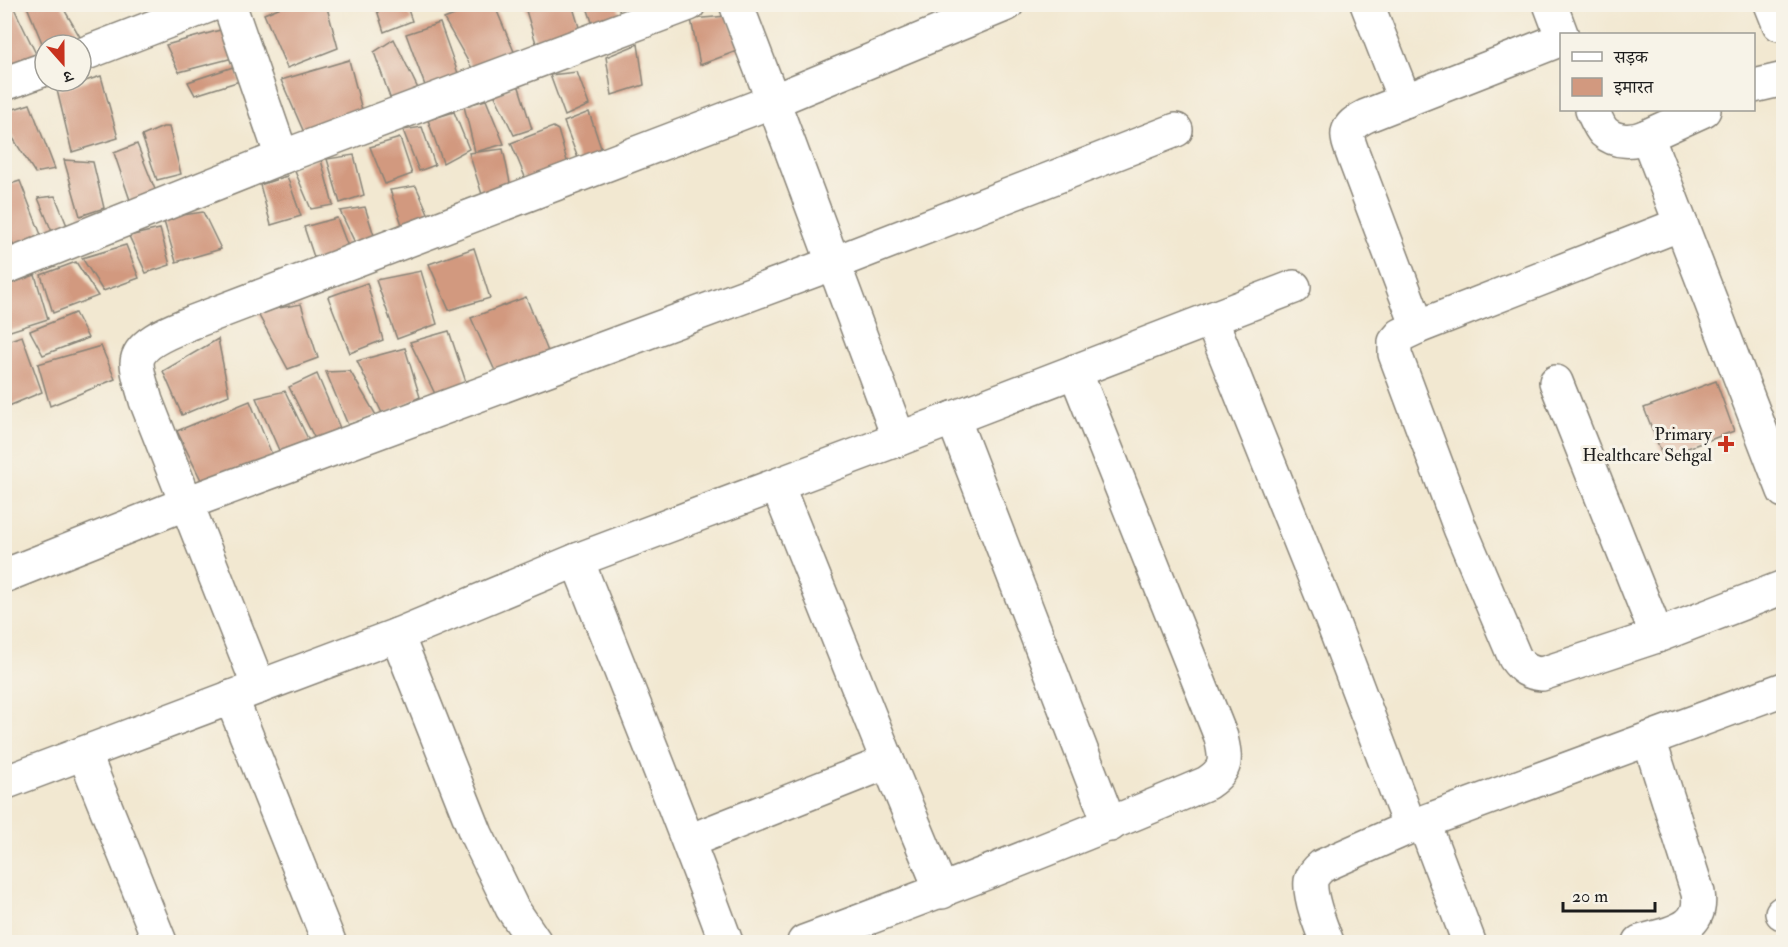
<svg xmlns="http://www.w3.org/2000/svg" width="1788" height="947" font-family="'IM FELL Double Pica','Noto Serif Devanagari',serif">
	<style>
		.building { fill: #d2997f }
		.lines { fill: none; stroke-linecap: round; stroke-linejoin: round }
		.minor-casing { stroke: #878276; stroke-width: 36 }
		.minor { stroke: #fff; stroke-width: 33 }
		.poi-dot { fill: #c8321e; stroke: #f7f3e8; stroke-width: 2 }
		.labels { text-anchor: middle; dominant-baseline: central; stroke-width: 6; stroke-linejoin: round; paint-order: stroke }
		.poi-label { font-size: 18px; fill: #1c1c1c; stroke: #f7f3e8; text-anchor: end }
	</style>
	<rect width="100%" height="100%" fill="#f7f3e8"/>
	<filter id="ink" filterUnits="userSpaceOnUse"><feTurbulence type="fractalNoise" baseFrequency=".0167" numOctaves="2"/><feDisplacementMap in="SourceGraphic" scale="12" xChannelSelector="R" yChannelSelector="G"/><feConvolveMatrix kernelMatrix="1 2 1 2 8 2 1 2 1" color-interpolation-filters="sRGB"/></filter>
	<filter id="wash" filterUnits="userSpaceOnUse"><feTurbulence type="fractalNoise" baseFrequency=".008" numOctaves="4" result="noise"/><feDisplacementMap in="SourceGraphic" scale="24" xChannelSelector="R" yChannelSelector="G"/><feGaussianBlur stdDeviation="1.35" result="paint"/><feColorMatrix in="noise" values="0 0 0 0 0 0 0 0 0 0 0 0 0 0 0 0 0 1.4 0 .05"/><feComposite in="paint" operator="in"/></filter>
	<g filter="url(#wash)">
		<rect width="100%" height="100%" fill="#f2e8d1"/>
		<g id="blocks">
			<g class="building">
				<polygon points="12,4 38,58 4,68 4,7"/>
				<polygon points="26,4 61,4 83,42 74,45 45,45 45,50"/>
				<polygon points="288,4 326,4 338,48 287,68 264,14"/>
				<polygon points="375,4 406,4 412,21 384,32"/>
				<polygon points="483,4 494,4 515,54 473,70 444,19"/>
				<polygon points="524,4 572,4 582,37 539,53"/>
				<polygon points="586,4 617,4 621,16 593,25"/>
				<polygon points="727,16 742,49 700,65 691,19"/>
				<polygon points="440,23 459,76 427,91 406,34"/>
				<polygon points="224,29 233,58 179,72 166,45"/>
				<polygon points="394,39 422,97 392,103 374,52"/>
				<polygon points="638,44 644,85 612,95 606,57"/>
				<polygon points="349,60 362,110 306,137 281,80"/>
				<polygon points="236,66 240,81 195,95 188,82"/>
				<polygon points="577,72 589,105 565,116 550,75"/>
				<polygon points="101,76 118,138 72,152 57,90"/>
				<polygon points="518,84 532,129 514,135 494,94"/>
				<polygon points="486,100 504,144 475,152 464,106"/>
				<polygon points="30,104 55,169 35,173 4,124 4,112"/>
				<polygon points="454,112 469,149 443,163 428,120"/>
				<polygon points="589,112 604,157 581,166 564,122"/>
				<polygon points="163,127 169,127 181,174 157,180 142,136"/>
				<polygon points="422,127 435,165 419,171 403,130"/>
				<polygon points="553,127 558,130 570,171 530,189 511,143"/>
				<polygon points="400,138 412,174 385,184 370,147"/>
				<polygon points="137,144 158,197 131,203 114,153"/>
				<polygon points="503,149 512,192 485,204 469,153"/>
				<polygon points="354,155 364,195 340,203 327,159"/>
				<polygon points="320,156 333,205 311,209 294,169"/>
				<polygon points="64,160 93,162 104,208 80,216"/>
				<polygon points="287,176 301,216 271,225 260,185"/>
				<polygon points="20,181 43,240 15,249 4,225 4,186"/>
				<polygon points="416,186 432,222 405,233 390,190"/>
				<polygon points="55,196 70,233 55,239 38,198"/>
				<polygon points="365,207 377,245 359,251 340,211"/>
				<polygon points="203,212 221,249 176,262 163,218"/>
				<polygon points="337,218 350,252 318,269 304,227"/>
				<polygon points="160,229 170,265 146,273 129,236"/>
				<polygon points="126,245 139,278 103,291 82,258"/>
				<polygon points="474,248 490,298 449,310 429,264"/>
				<polygon points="76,262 98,296 53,313 41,275"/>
				<polygon points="421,271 437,324 397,339 376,280"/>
				<polygon points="35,275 48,319 4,333 4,286"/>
				<polygon points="367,283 383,340 350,353 328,297"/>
				<polygon points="526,297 549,354 496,373 471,318"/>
				<polygon points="301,304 318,358 288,369 257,312"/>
				<polygon points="75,313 88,338 43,355 30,331"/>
				<polygon points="449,331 467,385 437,398 410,342"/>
				<polygon points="22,336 42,392 4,408 4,342"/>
				<polygon points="218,339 229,395 182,415 163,371"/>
				<polygon points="101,346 115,379 50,406 38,364"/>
				<polygon points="405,348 420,397 383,415 357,361"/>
				<polygon points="350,371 376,415 348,425 326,372"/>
				<polygon points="317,374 342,433 318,445 289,387"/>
				<polygon points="1716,381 1734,431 1663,457 1644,408"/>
				<polygon points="285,391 311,445 282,457 256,398"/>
				<polygon points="250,401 273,457 204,486 177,431"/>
			</g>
		</g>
	</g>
	<g filter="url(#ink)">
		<use href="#blocks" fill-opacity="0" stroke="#878276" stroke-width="1.5"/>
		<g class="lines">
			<defs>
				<g id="minor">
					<polyline points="229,4 282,157 689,4"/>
					<polyline points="736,4 773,101 1007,4"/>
					<polyline points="1367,4 1405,101"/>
					<polyline points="1550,4 1562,36"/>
					<polyline points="1771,4 1779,24"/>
					<path d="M 1562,39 L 1366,116 C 1342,128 1346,135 1354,157 L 1418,327 L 1681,224"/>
					<polyline points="81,55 213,4"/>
					<polyline points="4,84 45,69"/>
					<polyline points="1754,86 1784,79"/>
					<path d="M 1592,110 C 1595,116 1599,127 1604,132 C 1616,143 1634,142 1647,136"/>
					<polyline points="1704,110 1647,136 1784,491"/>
					<polyline points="4,268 282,157"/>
					<polyline points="1211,319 1331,618 1410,827"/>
					<path d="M 1418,327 L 1401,335 L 1395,342 L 1395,354 L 1460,528 L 1515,658 C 1523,669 1529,673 1542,674 L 1657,636 L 1784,587"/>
					<polyline points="1556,382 1657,636"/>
					<polyline points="953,418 1110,825"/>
					<polyline points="777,485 888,762 942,892"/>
					<path d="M 577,560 C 627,688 679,814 726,942"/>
					<polyline points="4,576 187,503 834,263 1176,130"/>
					<polyline points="397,635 476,834 512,908 535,942"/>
					<path d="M 259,687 L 146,401 C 143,389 137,374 137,363 C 138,341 177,329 193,322 L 773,101 L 899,439 L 1294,287"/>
					<polyline points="231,697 329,942"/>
					<polyline points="84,753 160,942"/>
					<polyline points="4,783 397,635 577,560 899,439"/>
					<polyline points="1424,823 1469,942"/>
					<polyline points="689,841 888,762"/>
					<polyline points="1782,913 1784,912"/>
					<path d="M 804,942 C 939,892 1074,840 1207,783 C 1228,769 1226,760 1221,737 L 1075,371"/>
					<path d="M 1327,942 C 1321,927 1309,897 1311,881 C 1313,874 1317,870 1322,866 L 1410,827 L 1784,689"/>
					<path d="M 1640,942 C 1668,933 1704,931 1698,893 L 1649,739"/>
				</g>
			</defs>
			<use href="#minor" class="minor-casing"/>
			<use href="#minor" class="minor"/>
		</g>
	</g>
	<path class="poi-dot" d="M1723 435h6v6h6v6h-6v6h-6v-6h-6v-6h6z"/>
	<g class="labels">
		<g class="poi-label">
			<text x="1712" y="434">Primary<tspan x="1712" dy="21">Healthcare Sehgal</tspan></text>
		</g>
	</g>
	<rect width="1788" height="947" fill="none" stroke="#f7f3e8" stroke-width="24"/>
	<rect x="1560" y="33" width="195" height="78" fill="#f7f3e8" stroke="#9f9d96" stroke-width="1.5"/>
	<rect x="1572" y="52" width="30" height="9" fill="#ffffff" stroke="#9f9d96" stroke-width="1.5"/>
	<text x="1614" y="63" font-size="18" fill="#1c1c1c">सड़क</text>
	<rect x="1572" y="78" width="30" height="18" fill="#d2997f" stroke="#9f9d96" stroke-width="1.5"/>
	<text x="1614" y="93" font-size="18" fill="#1c1c1c">इमारत</text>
	<g transform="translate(63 63) rotate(159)"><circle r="28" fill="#f7f3e8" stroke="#9f9d96" stroke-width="1.5"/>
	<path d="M0-4.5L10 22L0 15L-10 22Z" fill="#c8321e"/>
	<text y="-9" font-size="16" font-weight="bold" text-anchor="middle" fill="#1c1c1c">उ</text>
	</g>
	<path d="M1563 902v9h92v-9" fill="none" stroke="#1c1c1c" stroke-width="3"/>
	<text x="1572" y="902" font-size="18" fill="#1c1c1c" stroke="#f7f3e8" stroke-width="4.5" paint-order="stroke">20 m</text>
</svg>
